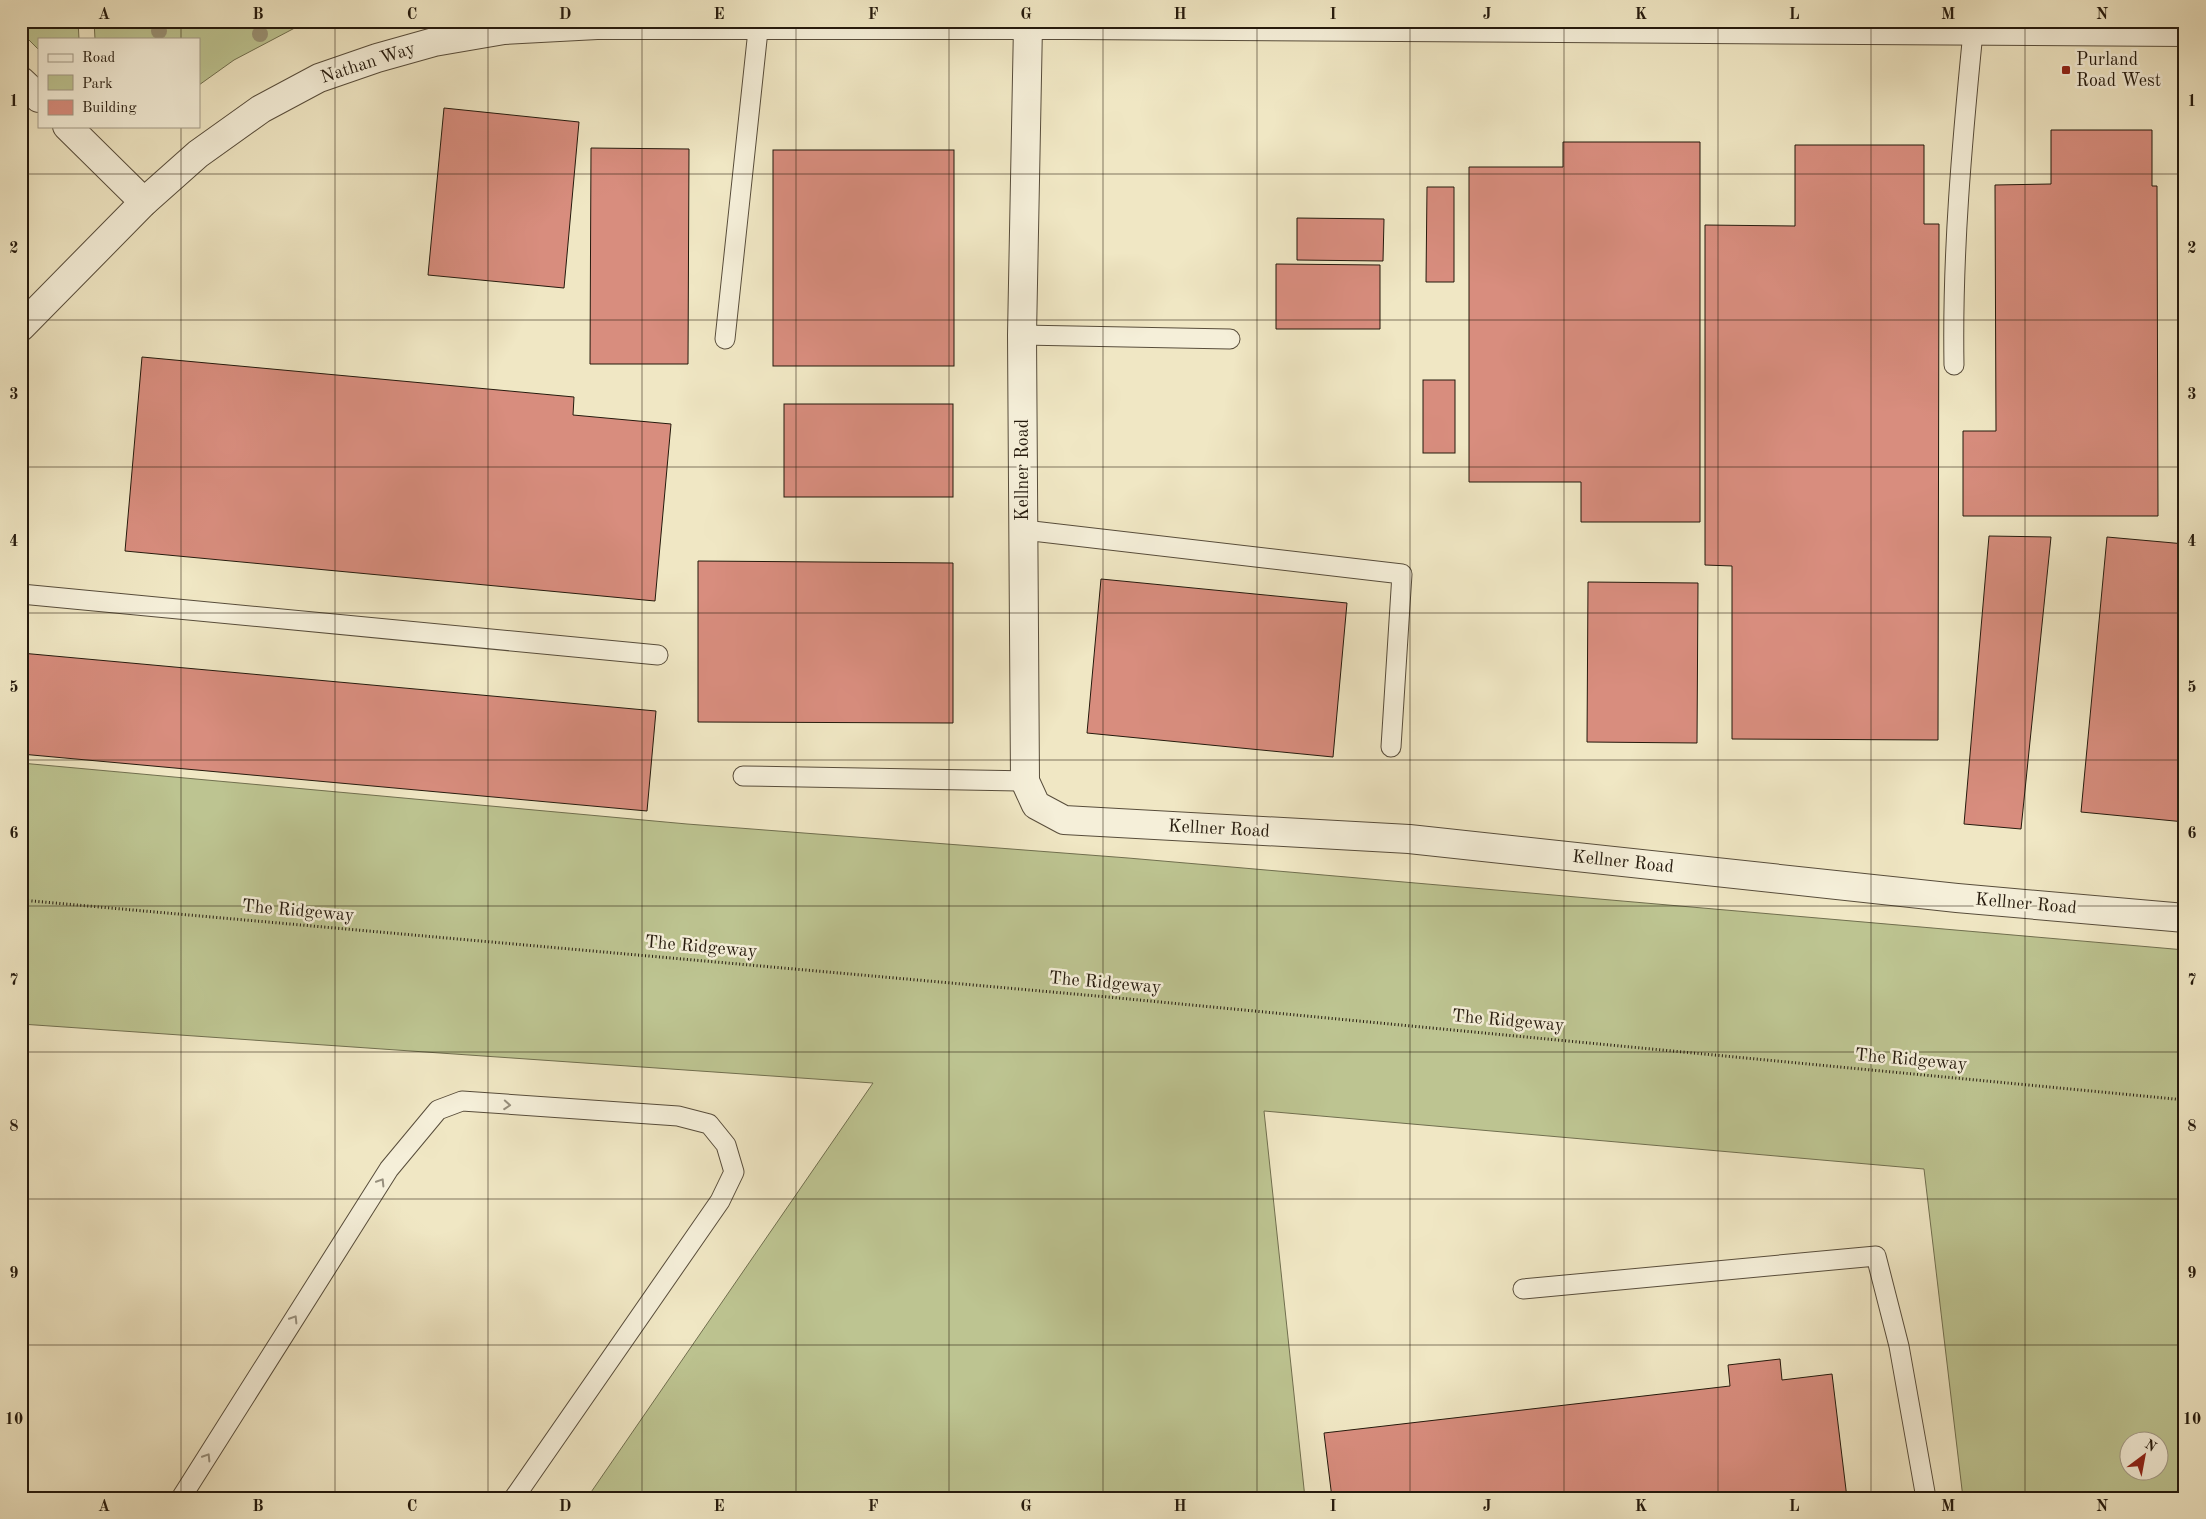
<svg xmlns="http://www.w3.org/2000/svg" width="2206" height="1519" font-family="'Old Standard TT',serif">
	<style>
		.green { fill: #bdc491; stroke: #716f4f; fill-rule: evenodd }
		.building { fill: #d88d7e; stroke: #251a0d }
		.lines { fill: none; stroke-linecap: round; stroke-linejoin: round }
		.service-casing { stroke: #584d3b; stroke-width: 21 }
		.minor-casing { stroke: #584d3b; stroke-width: 30 }
		.tertiary-casing { stroke: #584d3b; stroke-width: 30 }
		.path { stroke: #251a0d; stroke-width: 3; stroke-dasharray: 1 2.5; stroke-linecap: butt }
		.service { stroke: #f5efd9; stroke-width: 19 }
		.minor { stroke: #f5efd9; stroke-width: 28 }
		.tertiary { stroke: #f5efd9; stroke-width: 28 }
		.tree { fill: #9a9275 }
		.oneway { stroke: #978f7d }
		.grid { fill: none; stroke: #251a0d; stroke-width: 1; stroke-opacity: 0.55 }
		.poi-dot { fill: #8f2418; stroke: #f5efd9; stroke-width: 2 }
		.labels { text-anchor: middle; dominant-baseline: central; stroke-width: 5; stroke-linejoin: round; paint-order: stroke }
		.poi-label { font-size: 18px; fill: #251a0d; stroke: #f5efd9; text-anchor: start }
		.street-label { font-size: 18px; fill: #251a0d; stroke: #f5efd9 }
		.neatline { fill: none; stroke: #251a0d; stroke-width: 2 }
		.grid-label { font-size: 16px; text-anchor: middle; font-weight: bold; fill: #251a0d }
	</style>
	<rect width="100%" height="100%" fill="#f0e7c4"/>
	<filter id="stains"><feTurbulence type="fractalNoise" baseFrequency=".004" numOctaves="4"/><feColorMatrix values="0 0 0 0 .2 0 0 0 0 .09 0 0 0 0 .02 0 0 0 .5 -.17"/></filter>
	<radialGradient id="worn" r=".72"><stop offset=".6" stop-color="#630" stop-opacity="0"/><stop offset="1" stop-color="#630" stop-opacity=".3"/></radialGradient>
	<g class="green">
		<polygon points="21,21 78,21 79,39 39,39 39,50 21,32"/>
		<polygon points="94,21 308,21 234,60 199,85 199,39 95,39"/>
		<path d="M 21,763 L 687,824 L 1128,858 L 2185,950 L 2185,1498 L 1963,1498 L 1924,1169 L 1264,1111 L 1305,1498 L 587,1498 L 873,1083 L 21,1024 ZM 2128,1442 L 2158,1442 L 2158,1472 L 2128,1472 Z"/>
	</g>
	<g class="building">
		<polygon points="444,108 579,122 564,288 428,275"/>
		<polygon points="2051,130 2152,130 2152,186 2157,186 2158,516 1963,516 1963,431 1996,431 1995,185 2051,184"/>
		<polygon points="1563,142 1700,142 1700,522 1581,522 1581,482 1469,482 1469,167 1563,167"/>
		<polygon points="1795,145 1924,145 1924,224 1939,224 1938,740 1732,739 1732,566 1705,565 1705,225 1795,226"/>
		<polygon points="591,148 689,149 688,364 590,364"/>
		<rect x="773" y="150" width="181" height="216"/>
		<polygon points="1427,187 1454,187 1454,282 1426,282"/>
		<polygon points="1297,218 1384,219 1383,261 1297,260"/>
		<polygon points="1276,264 1380,265 1380,329 1276,329"/>
		<polygon points="142,357 574,397 573,415 671,424 655,601 125,551"/>
		<rect x="1423" y="380" width="32" height="73"/>
		<rect x="784" y="404" width="169" height="93"/>
		<polygon points="1989,536 2051,537 2021,829 1964,824"/>
		<polygon points="2107,537 2185,544 2185,822 2081,812"/>
		<polygon points="698,561 953,563 953,723 698,722"/>
		<polygon points="1101,579 1347,603 1333,757 1087,733"/>
		<polygon points="1588,582 1698,583 1697,743 1587,742"/>
		<polygon points="21,653 656,711 647,811 21,754"/>
		<polygon points="1780,1359 1782,1380 1832,1374 1847,1498 1332,1498 1324,1433 1730,1386 1728,1365"/>
	</g>
	<g class="lines">
		<defs>
			<g id="service">
				<polyline points="1022,335 1230,339"/>
				<polyline points="725,339 759,21"/>
				<path d="M 1954,365 C 1952,253 1962,143 1973,32"/>
				<polyline points="1024,530 1402,574 1391,747"/>
				<polyline points="21,594 658,655"/>
				<polyline points="743,776 1025,781"/>
				<polyline points="1523,1289 1876,1256 1899,1346 1926,1498"/>
				<polyline points="181,1498 389,1169 438,1110 462,1101 678,1116 709,1124 726,1145 734,1172 720,1201 514,1498"/>
			</g>
			<g id="minor">
				<polyline points="1028,25 1022,335 1025,781 1036,805 1064,820 1409,839 1957,898 2185,918"/>
				<polyline points="21,81 39,98"/>
				<polyline points="67,126 144,202"/>
			</g>
			<polyline id="tertiary" points="21,327 144,202 198,154 261,109 319,78 377,58 434,42 504,30 597,25 1072,25 2185,32"/>
		</defs>
		<use href="#service" class="service-casing"/>
		<use href="#minor" class="minor-casing"/>
		<use href="#tertiary" class="tertiary-casing"/>
		<polyline class="path" points="21,900 1108,997 2185,1100"/>
		<use href="#service" class="service"/>
		<use href="#minor" class="minor"/>
		<use href="#tertiary" class="tertiary"/>
	</g>
	<g class="tree">
		<circle cx="159" cy="31" r="8"/>
		<circle cx="260" cy="34" r="8"/>
	</g>
	<defs><path id="oneway-chevron" d="M-2-3.5L2.5 0L-2 3.5" fill="none" stroke-width="1.6" stroke-linecap="round" stroke-linejoin="round" transform="scale(1.25)"/></defs>
	<g class="oneway">
		<use href="#oneway-chevron" transform="translate(507 1105) rotate(4)"/>
		<use href="#oneway-chevron" transform="translate(381 1182) rotate(-58)"/>
		<use href="#oneway-chevron" transform="translate(294 1319) rotate(-58)"/>
		<use href="#oneway-chevron" transform="translate(207 1457) rotate(-58)"/>
	</g>
	<path class="grid" d="M 181,21 L 181,39M 335,21 L 335,1498M 488,21 L 488,1498M 642,21 L 642,1498M 796,21 L 796,1498M 949,21 L 949,1498M 1103,21 L 1103,1498M 1257,21 L 1257,1498M 1410,21 L 1410,1498M 1564,21 L 1564,1498M 1718,21 L 1718,1498M 1871,21 L 1871,1498M 2025,21 L 2025,1498M 181,126 L 181,1498M 21,174 L 2185,174M 21,320 L 2185,320M 21,467 L 2185,467M 21,613 L 2185,613M 21,760 L 2185,760M 21,906 L 2185,906M 21,1052 L 2185,1052M 21,1199 L 2185,1199M 21,1345 L 2185,1345"/>
	<rect class="poi-dot" x="2061" y="65" width="10" height="10" rx="2.5"/>
	<g class="labels">
		<g class="poi-label">
			<text x="2076" y="60">Purland<tspan x="2076" dy="21">Road West</tspan></text>
		</g>
		<g class="street-label">
			<text transform="translate(368 63) rotate(-18)">Nathan Way</text>
			<text transform="translate(1023 470) rotate(-90)">Kellner Road</text>
			<text transform="translate(1219 829) rotate(3)">Kellner Road</text>
			<text transform="translate(1623 862) rotate(6)">Kellner Road</text>
			<text transform="translate(2026 904) rotate(5)">Kellner Road</text>
			<text transform="translate(298 911) rotate(5)">The Ridgeway</text>
			<text transform="translate(701 947) rotate(5)">The Ridgeway</text>
			<text transform="translate(1105 983) rotate(5)">The Ridgeway</text>
			<text transform="translate(1508 1021) rotate(5)">The Ridgeway</text>
			<text transform="translate(1911 1060) rotate(5)">The Ridgeway</text>
		</g>
	</g>
	<rect width="2206" height="1519" fill="none" stroke="#f0e7c4" stroke-width="55"/>
	<rect x="38" y="38" width="162" height="90" fill="#f5efd9" stroke="#a29a87"/>
	<rect x="48" y="54" width="25" height="8" fill="#f5efd9" stroke="#a29a87"/>
	<text x="82" y="62" font-size="15" fill="#251a0d">Road</text>
	<rect x="48" y="75" width="25" height="15" fill="#bdc491" stroke="#a29a87"/>
	<text x="82" y="88" font-size="15" fill="#251a0d">Park</text>
	<rect x="48" y="100" width="25" height="15" fill="#d88d7e" stroke="#a29a87"/>
	<text x="82" y="112" font-size="15" fill="#251a0d">Building</text>
	<g transform="translate(2144 1456) rotate(32)"><circle r="24" fill="#f5efd9" stroke="#a29a87"/>
	<path d="M0-4L9 19L0 12L-9 19Z" fill="#8f2418"/>
	<text y="-8" font-size="14" font-weight="bold" text-anchor="middle" fill="#251a0d">N</text>
	</g>
	<rect x="28" y="28" width="2150" height="1464" class="neatline"/>
	<g class="grid-label">
		<text x="104" y="19">A</text>
		<text x="258" y="19">B</text>
		<text x="412" y="19">C</text>
		<text x="565" y="19">D</text>
		<text x="719" y="19">E</text>
		<text x="873" y="19">F</text>
		<text x="1026" y="19">G</text>
		<text x="1180" y="19">H</text>
		<text x="1333" y="19">I</text>
		<text x="1487" y="19">J</text>
		<text x="1641" y="19">K</text>
		<text x="1794" y="19">L</text>
		<text x="1948" y="19">M</text>
		<text x="2102" y="19">N</text>
		<text x="14" y="106">1</text>
		<text x="2192" y="106">1</text>
		<text x="14" y="253">2</text>
		<text x="2192" y="253">2</text>
		<text x="14" y="399">3</text>
		<text x="2192" y="399">3</text>
		<text x="14" y="546">4</text>
		<text x="2192" y="546">4</text>
		<text x="14" y="692">5</text>
		<text x="2192" y="692">5</text>
		<text x="14" y="838">6</text>
		<text x="2192" y="838">6</text>
		<text x="14" y="985">7</text>
		<text x="2192" y="985">7</text>
		<text x="14" y="1131">8</text>
		<text x="2192" y="1131">8</text>
		<text x="14" y="1278">9</text>
		<text x="2192" y="1278">9</text>
		<text x="14" y="1424">10</text>
		<text x="2192" y="1424">10</text>
		<text x="104" y="1511">A</text>
		<text x="258" y="1511">B</text>
		<text x="412" y="1511">C</text>
		<text x="565" y="1511">D</text>
		<text x="719" y="1511">E</text>
		<text x="873" y="1511">F</text>
		<text x="1026" y="1511">G</text>
		<text x="1180" y="1511">H</text>
		<text x="1333" y="1511">I</text>
		<text x="1487" y="1511">J</text>
		<text x="1641" y="1511">K</text>
		<text x="1794" y="1511">L</text>
		<text x="1948" y="1511">M</text>
		<text x="2102" y="1511">N</text>
	</g>
	<rect width="100%" height="100%" filter="url(#stains)"/>
	<rect width="100%" height="100%" fill="url(#worn)"/>
</svg>
